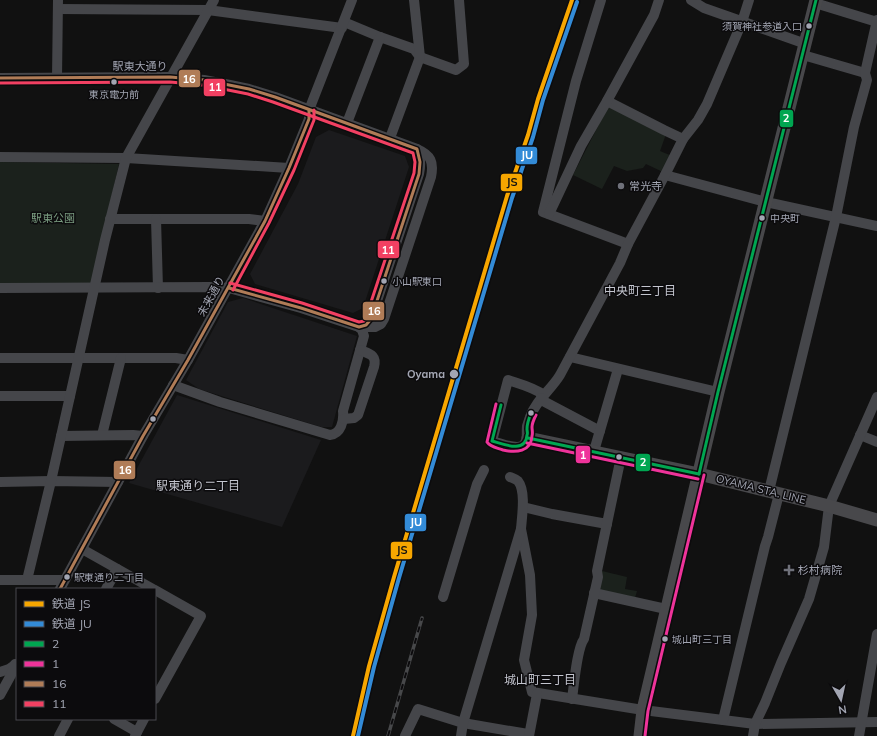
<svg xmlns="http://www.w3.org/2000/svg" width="877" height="736" font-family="Mulish,'Noto Sans JP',sans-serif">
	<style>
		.built { fill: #1b1b1d }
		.green { fill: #1b211c }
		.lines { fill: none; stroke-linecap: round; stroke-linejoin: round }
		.minor { stroke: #45464a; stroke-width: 10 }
		.major { stroke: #48484b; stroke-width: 13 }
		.rail-casing { stroke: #47484a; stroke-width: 3.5 }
		.rail { stroke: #0c0b0d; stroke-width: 2; stroke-dasharray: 6; stroke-linecap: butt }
		.bus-1-casing { stroke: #0c0b0d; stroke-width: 6 }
		.bus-2-casing { stroke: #0c0b0d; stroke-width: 6 }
		.bus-3-casing { stroke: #0c0b0d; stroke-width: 6 }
		.bus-4-casing { stroke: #0c0b0d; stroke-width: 6 }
		.bus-1 { stroke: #00a651; stroke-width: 3 }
		.bus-2 { stroke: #ef339a; stroke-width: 3 }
		.bus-3 { stroke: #b07c57; stroke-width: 3 }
		.bus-4 { stroke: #f24062; stroke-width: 3 }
		.rail-1-casing { stroke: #0c0b0d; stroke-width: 7 }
		.rail-2-casing { stroke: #0c0b0d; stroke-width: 7 }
		.rail-1 { stroke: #f7a600; stroke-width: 4 }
		.rail-2 { stroke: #338bd7; stroke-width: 4 }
		.bus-dot { fill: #a2a5b2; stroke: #0c0b0d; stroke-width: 1.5 }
		.poi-dot { fill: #6f717a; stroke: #0c0b0d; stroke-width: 1.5 }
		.labels { text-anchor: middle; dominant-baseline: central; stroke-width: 3; stroke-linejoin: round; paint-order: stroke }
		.bus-label { font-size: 10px; fill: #a2a5b2; stroke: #0c0b0d; text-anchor: start }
		.street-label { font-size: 11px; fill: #a2a5b2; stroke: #0c0b0d }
		.poi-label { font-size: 11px; fill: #a2a5b2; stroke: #0c0b0d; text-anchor: start }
		.park-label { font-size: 11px; fill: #7a9c80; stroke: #0c0b0d }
		.stop-label { font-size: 11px; font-weight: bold; fill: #a2a5b2; stroke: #0c0b0d; text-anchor: end }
		.neighbourhood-label { font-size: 12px; fill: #c3c5ce; stroke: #0c0b0d }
		.line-badge { stroke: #0c0b0d; stroke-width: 1.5 }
		.badge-label { font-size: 11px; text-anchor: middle; font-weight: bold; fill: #fff }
		.pale-badge-label { font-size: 11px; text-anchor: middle; font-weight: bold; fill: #111 }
	</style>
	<rect width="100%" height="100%" fill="#111"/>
	<g class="built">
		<polygon points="329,130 405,156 409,167 363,308 353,313 255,284 250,274 298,184 316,137"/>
		<polygon points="243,298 357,336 332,427 321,427 199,389 186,380 228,302"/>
		<polygon points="177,395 321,440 282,527 129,483"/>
	</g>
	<g class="green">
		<polygon points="608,107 666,134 660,151 672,156 663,172 646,164 643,168 627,171 614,166 602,189 573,175"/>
		<polygon points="0,162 119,164 91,285 0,287"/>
		<polygon points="602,571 627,577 625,589 637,591 635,598 602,592 599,587"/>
	</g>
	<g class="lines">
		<g class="minor">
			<polyline points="601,0 576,81 543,212 628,244"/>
			<polyline points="691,0 704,8 806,44"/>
			<polyline points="815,3 877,22"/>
			<polyline points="58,9 208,10 342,28"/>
			<polyline points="344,22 380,37 414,49 420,57 456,70 464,64 459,0"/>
			<polyline points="803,55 865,73"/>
			<path d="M 0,78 L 170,77 L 204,80 L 230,85 L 249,89 L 275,97 L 417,149 C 421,158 421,165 419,174 L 371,319 C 368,325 365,326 359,327"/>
			<polyline points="57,78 58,0"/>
			<polyline points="607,101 664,130 683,139"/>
			<polyline points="347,123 380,37"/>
			<polyline points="390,138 420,57 414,0"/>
			<polyline points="0,157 126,158 289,168"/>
			<polyline points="665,175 766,202 877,226"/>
			<polyline points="549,214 581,146 607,101 654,15 659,0"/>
			<polyline points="110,219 249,219 265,221"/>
			<polyline points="156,219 158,288"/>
			<path d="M 0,288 L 209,287 L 229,288 L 301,308 L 359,327 L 375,327 L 381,324 L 384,319 L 431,177 C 434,162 431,155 417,149"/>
			<polyline points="570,357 718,392"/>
			<polyline points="0,358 176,358 188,360"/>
			<path d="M 173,385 L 220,402 L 330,435 C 341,434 344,421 343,411 L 364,336 L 362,330 L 359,327"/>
			<path d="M 544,395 C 533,387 520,384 508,380 L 492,441 C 498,443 516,449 522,446 C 529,441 526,433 527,426 C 528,423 529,420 530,417 C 536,400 551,390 560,375 L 620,263 L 628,244 L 665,175 L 683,139 L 698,120 L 707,104 L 742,22 L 749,0"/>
			<polyline points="0,396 70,396"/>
			<polyline points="541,398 545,402 600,431"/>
			<path d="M 344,419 L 354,418 L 358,415 L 374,367 C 377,355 370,354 360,350"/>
			<polyline points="102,435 121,358"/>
			<polyline points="860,435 877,442"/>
			<polyline points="61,436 133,435 143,436"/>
			<polyline points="594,451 618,369"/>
			<polyline points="0,482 51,481 118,482"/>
			<polyline points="769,491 836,217 854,127 867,80 865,73 877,20"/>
			<polyline points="523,507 552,514 607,524"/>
			<polyline points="521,529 530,575 532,615 524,660 532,692 643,710 755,724 877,722"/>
			<polyline points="82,549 153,589"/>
			<polyline points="0,580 64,580"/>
			<polyline points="27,580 51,481 105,240 126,158 214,0"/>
			<polyline points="60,589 143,436 188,360 265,221 289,168 309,119 309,110 352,0"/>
			<polyline points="106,589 117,569"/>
			<polyline points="155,590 201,616 155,699"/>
			<polyline points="594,593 666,609"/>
			<polyline points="443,597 477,484 484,470"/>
			<polyline points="0,672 9,669 16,664"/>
			<polyline points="0,695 11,675 15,664 17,665"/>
			<path d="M 572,699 C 574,685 577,648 584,639 L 598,577 L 597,571 L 621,457"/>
			<polyline points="114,719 137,732"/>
			<polyline points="723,720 765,546 768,537 779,494"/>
			<polyline points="59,736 68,719"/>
			<polyline points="135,736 144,719"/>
			<polyline points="405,736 418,709 463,723 528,734"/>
			<path d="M 461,736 L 463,723 L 521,529 C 522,516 526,491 518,481 C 516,479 512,478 510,477"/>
			<polyline points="529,736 537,694"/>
			<polyline points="753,736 755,724 765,703 781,663 809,599 824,547 829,506 877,397"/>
			<polyline points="859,736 877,634"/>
		</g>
		<g class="major">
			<polyline points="528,438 699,474 829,506 877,520"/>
			<polyline points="640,736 643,710 718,392 816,0"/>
		</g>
		<defs>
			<polyline id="rail" points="388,736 422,618"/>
		</defs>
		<use href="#rail" class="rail-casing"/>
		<use href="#rail" class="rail"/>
		<defs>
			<g id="bus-1">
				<path d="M 501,405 L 492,441 C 503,444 526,454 527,435 C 528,434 527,431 527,429 C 527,423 529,418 531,413"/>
				<polyline points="528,438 699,474"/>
				<polyline points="699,474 718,392 816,0"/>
			</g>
			<g id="bus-2">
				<path d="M 496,404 L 487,442 C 490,447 498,448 503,450 C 516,453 531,452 532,436 C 533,433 532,430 532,427 C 532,423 534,419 536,415"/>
				<polyline points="527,443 698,479"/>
				<polyline points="645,736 648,711 704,475"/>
			</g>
			<g id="bus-3">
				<polyline points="0,78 170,77 204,80 249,89 275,97 417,149 420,162 419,174 371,319 366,325 359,327 301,308 229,288"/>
				<polyline points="60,589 143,436 188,360 265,221 289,168 309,119 309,110"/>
			</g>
			<g id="bus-4">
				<polyline points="0,83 170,82 203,85 248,94 273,102 413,153 415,162 414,173 366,317 364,321 359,322 302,303 230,283"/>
				<polyline points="233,290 269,223 294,170 314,120 314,110"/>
			</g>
		</defs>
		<use href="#bus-1" class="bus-1-casing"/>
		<use href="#bus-2" class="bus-2-casing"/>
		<use href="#bus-3" class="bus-3-casing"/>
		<use href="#bus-4" class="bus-4-casing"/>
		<use href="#bus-1" class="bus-1"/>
		<use href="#bus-2" class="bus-2"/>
		<use href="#bus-3" class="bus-3"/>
		<use href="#bus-4" class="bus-4"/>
		<defs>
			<polyline id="rail-1" points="353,736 369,666 394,577 507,196 528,135 538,99 572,0"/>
			<polyline id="rail-2" points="358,736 374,667 399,578 512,198 533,137 543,100 577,2"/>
		</defs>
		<use href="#rail-1" class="rail-1-casing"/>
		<use href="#rail-2" class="rail-2-casing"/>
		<use href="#rail-1" class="rail-1"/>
		<use href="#rail-2" class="rail-2"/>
	</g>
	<g class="bus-dot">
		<circle cx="809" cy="26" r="3.5"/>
		<circle cx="114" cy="82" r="3.5"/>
		<circle cx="762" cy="218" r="3.5"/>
		<circle cx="384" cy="281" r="3.5"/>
		<circle cx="454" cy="374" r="5"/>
		<circle cx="531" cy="413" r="3.5"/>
		<circle cx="153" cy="419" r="3.5"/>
		<circle cx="619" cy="457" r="3.5"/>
		<circle cx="67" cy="577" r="3.5"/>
		<circle cx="665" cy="639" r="3.5"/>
	</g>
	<g class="poi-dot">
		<circle cx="621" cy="186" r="4"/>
		<path d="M787 564h4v4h4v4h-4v4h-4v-4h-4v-4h4z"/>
	</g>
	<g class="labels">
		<g class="bus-label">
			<text x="802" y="26" text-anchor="end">須賀神社参道入口</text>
			<text x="114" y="94" text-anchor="middle">東京電力前</text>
			<text x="770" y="218">中央町</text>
			<text x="392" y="281">小山駅東口</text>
			<text x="74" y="577">駅東通り二丁目</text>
			<text x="672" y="639">城山町三丁目</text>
		</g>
		<g class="street-label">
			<text x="140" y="66">駅東大通り</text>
			<text transform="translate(211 296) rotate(-61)">未来通り</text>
			<text transform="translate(761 489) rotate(14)">OYAMA STA. LINE</text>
		</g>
		<g class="poi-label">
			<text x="629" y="186">常光寺</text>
			<text x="798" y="570">杉村病院</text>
		</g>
		<g class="park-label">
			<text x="53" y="218">駅東公園</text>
		</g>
		<g class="stop-label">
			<text x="445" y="374">Oyama</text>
		</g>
		<g class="neighbourhood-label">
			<text x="640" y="290">中央町三丁目</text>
			<text x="198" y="485">駅東通り二丁目</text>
			<text x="540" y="679">城山町三丁目</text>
		</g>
	</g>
	<g class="line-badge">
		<rect x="178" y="69" width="23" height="19" rx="4" fill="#b07c57"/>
		<rect x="203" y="78" width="23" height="19" rx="4" fill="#f24062"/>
		<rect x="779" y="109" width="15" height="19" rx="4" fill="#00a651"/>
		<rect x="515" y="146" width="23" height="19" rx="4" fill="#338bd7"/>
		<rect x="500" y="173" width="23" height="19" rx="4" fill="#f7a600"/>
		<rect x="377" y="240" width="23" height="19" rx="4" fill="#f24062"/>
		<rect x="362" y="301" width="23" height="20" rx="4" fill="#b07c57"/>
		<rect x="575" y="445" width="16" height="19" rx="4" fill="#ef339a"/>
		<rect x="635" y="453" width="16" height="19" rx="4" fill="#00a651"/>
		<rect x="113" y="460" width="23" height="20" rx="4" fill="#b07c57"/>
		<rect x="404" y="513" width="23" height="19" rx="4" fill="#338bd7"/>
		<rect x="390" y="541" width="23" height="19" rx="4" fill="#f7a600"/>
	</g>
	<g class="badge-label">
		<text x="189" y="83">16</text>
		<text x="215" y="91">11</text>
		<text x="786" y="122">2</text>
		<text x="527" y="159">JU</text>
		<text x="388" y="254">11</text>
		<text x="374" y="315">16</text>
		<text x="583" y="459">1</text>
		<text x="643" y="466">2</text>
		<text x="125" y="474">16</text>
		<text x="416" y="526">JU</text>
	</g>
	<g class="pale-badge-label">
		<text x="512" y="186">JS</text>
		<text x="402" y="554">JS</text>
	</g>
	<rect x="16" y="588" width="140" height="132" fill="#0c0b0d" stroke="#48494f"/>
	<rect x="24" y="601" width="20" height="6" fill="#f7a600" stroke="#48494f"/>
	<text x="52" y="608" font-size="12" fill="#a2a5b2">鉄道 JS</text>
	<rect x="24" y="621" width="20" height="6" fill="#338bd7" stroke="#48494f"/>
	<text x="52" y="628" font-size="12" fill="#a2a5b2">鉄道 JU</text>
	<rect x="24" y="641" width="20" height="6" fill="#00a651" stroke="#48494f"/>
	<text x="52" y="648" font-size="12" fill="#a2a5b2">2</text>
	<rect x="24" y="661" width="20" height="6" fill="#ef339a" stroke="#48494f"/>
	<text x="52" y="668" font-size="12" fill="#a2a5b2">1</text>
	<rect x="24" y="681" width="20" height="6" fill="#b07c57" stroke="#48494f"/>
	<text x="52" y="688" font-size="12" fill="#a2a5b2">16</text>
	<rect x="24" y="701" width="20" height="6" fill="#f24062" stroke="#48494f"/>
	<text x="52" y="708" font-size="12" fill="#a2a5b2">11</text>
	<g transform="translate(841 700) rotate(171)" stroke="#0c0b0d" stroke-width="3" paint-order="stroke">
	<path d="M0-3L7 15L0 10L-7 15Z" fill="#a2a5b2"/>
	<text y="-6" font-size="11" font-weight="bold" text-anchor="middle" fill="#a2a5b2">N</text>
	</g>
</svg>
